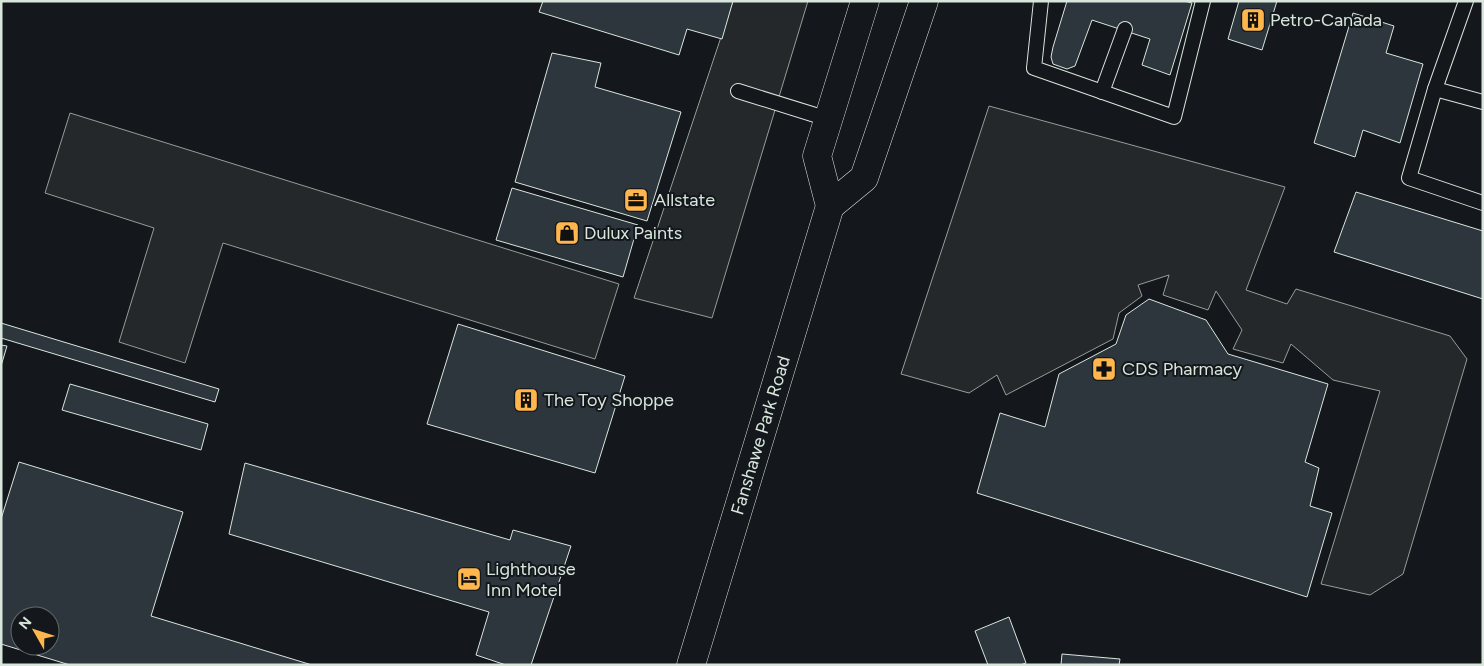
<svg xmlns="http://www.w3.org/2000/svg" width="1484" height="666" font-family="Figtree,sans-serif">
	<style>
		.parking { fill: #24282b; stroke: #939e99 }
		.building { fill: #2c363c; stroke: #d8e6dc; fill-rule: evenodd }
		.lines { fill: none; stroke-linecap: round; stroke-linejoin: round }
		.lane-casing { stroke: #d8e6dc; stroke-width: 16 }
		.secondary-casing { stroke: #d8e6dc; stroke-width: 29 }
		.lane { stroke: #14181c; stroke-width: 14 }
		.secondary { stroke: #14181c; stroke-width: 28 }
		.labels { text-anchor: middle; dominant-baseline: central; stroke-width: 4; stroke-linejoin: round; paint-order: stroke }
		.poi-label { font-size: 18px; fill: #d8e6dc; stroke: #14181c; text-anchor: start }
		.street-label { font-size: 18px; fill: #d8e6dc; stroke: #14181c }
	</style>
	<rect width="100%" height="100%" fill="#14181c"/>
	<g class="parking">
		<polygon points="733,1 808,1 712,318 634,298"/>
		<polygon points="989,106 1285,187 1246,290 1287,304 1296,289 1450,336 1467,359 1403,574 1370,595 1321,584 1380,391 1333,380 1291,344 1283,363 1233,349 1242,330 1216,291 1208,310 1163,295 1169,275 1138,285 1142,296 1119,313 1113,339 1006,395 997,375 969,393 901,374"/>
		<polygon points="70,113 619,284 595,359 223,243 185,363 119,342 154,228 45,193"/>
	</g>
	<g class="building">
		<polygon points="543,1 733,1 722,39 687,29 679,55 539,12"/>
		<polygon points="1067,1 1184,1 1192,3 1170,75 1142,65 1150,39 1092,20 1075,66 1067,69 1053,64 1051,57 1053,47"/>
		<polygon points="1239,1 1277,1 1262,50 1228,39"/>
		<polygon points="1353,13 1394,26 1386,53 1423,64 1400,143 1363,130 1355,157 1314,143"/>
		<polygon points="552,53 601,63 595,87 681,112 647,221 515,182"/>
		<polygon points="512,188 638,225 623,277 496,240"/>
		<polygon points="1356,192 1483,231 1483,299 1334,252"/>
		<polygon points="1149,299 1206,320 1228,354 1328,384 1305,462 1319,468 1310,506 1332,513 1307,597 977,493 1000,413 1045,427 1059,374 1116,344 1126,315"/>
		<polygon points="1,323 219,389 215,402 1,338"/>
		<polygon points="458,324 625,376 595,473 427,424"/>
		<polygon points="1,345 7,346 1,366"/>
		<polygon points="70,384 208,424 201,450 62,410"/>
		<path d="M 19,462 L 183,512 L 151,616 L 312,665 L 70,665 L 1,644 L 1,519 ZM 20,616 L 50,616 L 50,646 L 20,646 Z"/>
		<polygon points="245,463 510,540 513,530 571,546 531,665 506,665 476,655 489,612 229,534"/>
		<polygon points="1009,617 1026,663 1020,665 988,665 975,631"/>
		<polygon points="1062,654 1120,659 1119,665 1061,665"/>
	</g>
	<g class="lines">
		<defs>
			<g id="lane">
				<polyline points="1041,1 1034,68 1174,117 1203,1"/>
				<polyline points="1466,1 1435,89 1409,178 1483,203"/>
				<polyline points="1435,89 1483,102"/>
				<polyline points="738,91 828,119"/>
				<polyline points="1102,92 1125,29"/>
			</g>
			<g id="secondary">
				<polyline points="830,206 864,178 924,1"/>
				<path id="s1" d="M 691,665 L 830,206 L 817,156 L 865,1"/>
			</g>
		</defs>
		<use href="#lane" class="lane-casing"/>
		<use href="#secondary" class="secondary-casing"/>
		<use href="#lane" class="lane"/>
		<use href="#secondary" class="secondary"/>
	</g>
	<defs>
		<symbol id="building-square" viewBox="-11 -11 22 22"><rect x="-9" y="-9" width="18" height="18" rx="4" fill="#ffb74d" stroke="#14181c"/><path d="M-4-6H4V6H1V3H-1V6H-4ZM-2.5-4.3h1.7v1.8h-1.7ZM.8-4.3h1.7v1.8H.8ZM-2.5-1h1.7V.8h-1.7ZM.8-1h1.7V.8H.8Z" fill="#111"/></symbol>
		<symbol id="office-square" viewBox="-11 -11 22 22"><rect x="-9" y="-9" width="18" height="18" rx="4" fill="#ffb74d" stroke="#14181c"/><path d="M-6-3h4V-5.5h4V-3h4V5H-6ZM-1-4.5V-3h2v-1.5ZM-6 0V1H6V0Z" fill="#111"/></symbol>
		<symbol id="shop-square" viewBox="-11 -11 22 22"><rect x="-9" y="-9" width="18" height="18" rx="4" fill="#ffb74d" stroke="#14181c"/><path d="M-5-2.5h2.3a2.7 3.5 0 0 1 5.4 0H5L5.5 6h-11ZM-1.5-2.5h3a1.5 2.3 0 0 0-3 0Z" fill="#111"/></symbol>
		<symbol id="pharmacy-square" viewBox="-11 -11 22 22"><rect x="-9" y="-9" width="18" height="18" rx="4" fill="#ffb74d" stroke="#14181c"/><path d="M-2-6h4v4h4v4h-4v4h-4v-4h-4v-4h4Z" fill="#111"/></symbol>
		<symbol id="hotel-square" viewBox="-11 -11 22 22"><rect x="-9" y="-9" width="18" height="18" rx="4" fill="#ffb74d" stroke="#14181c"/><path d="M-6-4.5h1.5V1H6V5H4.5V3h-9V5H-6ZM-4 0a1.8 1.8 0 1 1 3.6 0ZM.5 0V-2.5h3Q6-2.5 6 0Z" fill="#111"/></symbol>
	</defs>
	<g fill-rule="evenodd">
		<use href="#building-square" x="1239" y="6" width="28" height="28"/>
		<use href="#office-square" x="622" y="186" width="28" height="28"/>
		<use href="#shop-square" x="553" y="219" width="28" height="28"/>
		<use href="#pharmacy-square" x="1090" y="355" width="28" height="28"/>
		<use href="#building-square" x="512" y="386" width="28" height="28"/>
		<use href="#hotel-square" x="455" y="565" width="28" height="28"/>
	</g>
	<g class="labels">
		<g class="poi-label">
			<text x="1270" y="20">Petro-Canada</text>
			<text x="654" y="200">Allstate</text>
			<text x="584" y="233">Dulux Paints</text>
			<text x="1122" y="369">CDS Pharmacy</text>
			<text x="544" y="400">The Toy Shoppe</text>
			<text x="486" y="569">Lighthouse<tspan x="486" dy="21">Inn Motel</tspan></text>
		</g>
		<g class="street-label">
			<text stroke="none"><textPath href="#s1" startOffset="240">Fanshawe Park Road</textPath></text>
		</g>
	</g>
	<rect width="1484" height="666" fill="none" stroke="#d8e6dc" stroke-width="5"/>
	<g transform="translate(35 631) rotate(309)"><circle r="24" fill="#14181c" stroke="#626a69"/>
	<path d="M0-4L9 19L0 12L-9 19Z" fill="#ffb74d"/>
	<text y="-8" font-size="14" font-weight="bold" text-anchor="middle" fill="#d8e6dc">N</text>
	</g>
</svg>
